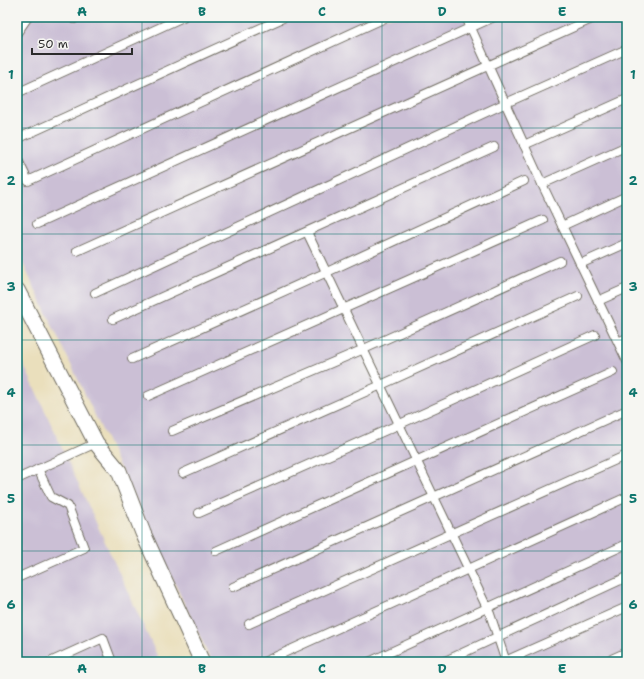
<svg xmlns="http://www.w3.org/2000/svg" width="644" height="679" font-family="'Shantell Sans',sans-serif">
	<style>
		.industrial { fill: #cbbfd5 }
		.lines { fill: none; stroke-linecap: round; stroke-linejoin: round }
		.lane-casing { stroke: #6e6a5e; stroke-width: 10 }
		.street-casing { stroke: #6e6a5e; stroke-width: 17 }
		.lane { stroke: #fff; stroke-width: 8 }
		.street { stroke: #fff; stroke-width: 15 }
		.grid { fill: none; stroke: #0f766e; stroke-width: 1; stroke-opacity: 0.55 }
		.neatline { fill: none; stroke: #0f766e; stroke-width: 1.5 }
		.grid-label { font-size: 13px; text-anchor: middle; font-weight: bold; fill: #0f766e }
	</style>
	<rect width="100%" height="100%" fill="#f6f6f2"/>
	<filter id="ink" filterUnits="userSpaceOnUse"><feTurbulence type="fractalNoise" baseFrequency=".025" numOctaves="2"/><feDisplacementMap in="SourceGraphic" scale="8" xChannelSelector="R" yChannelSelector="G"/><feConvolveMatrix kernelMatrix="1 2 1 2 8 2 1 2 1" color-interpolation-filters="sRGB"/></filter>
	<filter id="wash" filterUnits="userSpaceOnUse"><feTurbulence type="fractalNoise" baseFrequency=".012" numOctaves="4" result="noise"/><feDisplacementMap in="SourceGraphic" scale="16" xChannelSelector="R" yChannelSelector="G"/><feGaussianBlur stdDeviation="0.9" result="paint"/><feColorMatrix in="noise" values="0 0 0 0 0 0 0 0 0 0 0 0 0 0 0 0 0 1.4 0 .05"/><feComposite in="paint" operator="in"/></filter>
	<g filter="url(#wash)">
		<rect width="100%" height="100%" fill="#eadfbc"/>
		<g class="industrial">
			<polygon points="17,17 627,17 627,662 212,662 17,251"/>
			<polygon points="17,351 29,376 160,662 17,662"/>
		</g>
	</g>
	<g filter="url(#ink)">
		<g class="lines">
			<defs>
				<g id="lane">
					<polyline points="466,17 542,184 627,361"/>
					<polyline points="74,19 77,17"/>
					<polyline points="17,33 28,17"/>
					<polyline points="17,93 183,17"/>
					<polyline points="17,139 285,17"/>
					<polyline points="524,145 627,99"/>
					<polyline points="17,158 28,181 387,17"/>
					<polyline points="542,184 627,146"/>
					<polyline points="37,224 494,17"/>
					<polyline points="562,226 627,196"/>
					<polyline points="307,232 490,614 506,662"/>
					<polyline points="77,251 596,17"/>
					<polyline points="580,264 627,243"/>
					<polyline points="95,293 506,103 627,49"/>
					<polyline points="598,301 627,288"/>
					<polyline points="113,319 494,147"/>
					<polyline points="618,342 627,338"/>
					<polyline points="132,359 327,272 524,181"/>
					<polyline points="148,396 543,220"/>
					<polyline points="172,431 364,349 560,261"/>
					<polyline points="183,473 381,385 578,296"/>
					<polyline points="17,479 96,443"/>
					<polyline points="199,513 400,424 595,335"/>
					<polyline points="216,551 613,372"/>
					<polyline points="17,578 84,548 68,506 51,497 38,469"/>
					<polyline points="233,587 627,410"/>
					<polyline points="249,624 627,455"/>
					<polyline points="266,661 627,497"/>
					<polyline points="50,662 103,638 112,662"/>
					<polyline points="369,662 627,544"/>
					<polyline points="443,662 627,577"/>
					<polyline points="503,662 627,607"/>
					<polyline points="605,662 627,652"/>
				</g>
				<polyline id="street" points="17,290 96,443 119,471 143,533 202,662"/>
			</defs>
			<use href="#lane" class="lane-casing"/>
			<use href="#street" class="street-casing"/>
			<use href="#lane" class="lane"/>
			<use href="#street" class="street"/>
		</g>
	</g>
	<path class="grid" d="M 142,17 L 142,662M 262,17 L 262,662M 382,17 L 382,662M 502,17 L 502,662M 17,128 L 627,128M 17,234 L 627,234M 17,340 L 627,340M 17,445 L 627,445M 17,551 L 627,551"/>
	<rect width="644" height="679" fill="none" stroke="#f6f6f2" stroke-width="44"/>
	<path d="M32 48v6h100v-6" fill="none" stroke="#2b2b2b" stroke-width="2"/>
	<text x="38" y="48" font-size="12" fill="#2b2b2b" stroke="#f6f6f2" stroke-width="3" paint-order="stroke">50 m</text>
	<rect x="22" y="22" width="600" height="635" class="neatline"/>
	<g class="grid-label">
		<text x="82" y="16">A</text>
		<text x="202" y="16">B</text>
		<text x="322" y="16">C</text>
		<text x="442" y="16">D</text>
		<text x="562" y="16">E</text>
		<text x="11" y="79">1</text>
		<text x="633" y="79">1</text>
		<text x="11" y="185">2</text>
		<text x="633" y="185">2</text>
		<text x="11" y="291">3</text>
		<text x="633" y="291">3</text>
		<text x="11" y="397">4</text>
		<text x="633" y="397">4</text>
		<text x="11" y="503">5</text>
		<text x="633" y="503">5</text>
		<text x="11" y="609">6</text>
		<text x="633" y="609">6</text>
		<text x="82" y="673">A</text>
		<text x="202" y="673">B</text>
		<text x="322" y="673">C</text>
		<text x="442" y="673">D</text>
		<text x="562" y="673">E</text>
	</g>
</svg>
